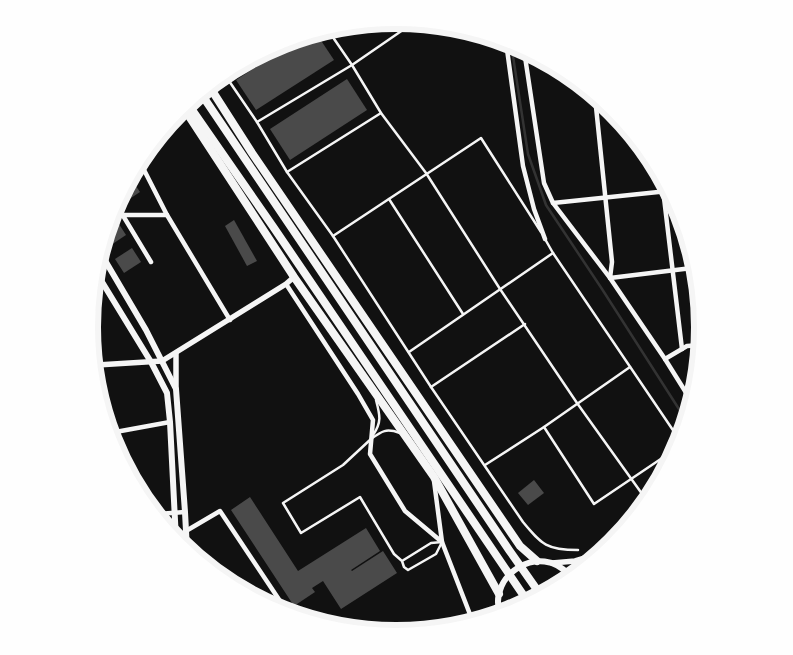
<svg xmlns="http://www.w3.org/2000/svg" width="793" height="655" font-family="'Source Serif 4',serif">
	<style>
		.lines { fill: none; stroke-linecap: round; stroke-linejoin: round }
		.stream { stroke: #333; stroke-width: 2.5 }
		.building { fill: #4a4a4a }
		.service { stroke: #f5f5f5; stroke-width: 2.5 }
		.minor { stroke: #f5f5f5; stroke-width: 4.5 }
		.tertiary { stroke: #f5f5f5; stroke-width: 5.5 }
		.secondary { stroke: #f5f5f5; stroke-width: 6 }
		.trunk { stroke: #f5f5f5; stroke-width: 8 }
		.rim { fill: none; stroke: #f5f5f5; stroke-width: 6 }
	</style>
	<rect width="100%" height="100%" fill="#111"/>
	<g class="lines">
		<polyline class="stream" points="511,43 528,154 546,205 602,289 686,420"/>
	</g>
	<g class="building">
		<polygon points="318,36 334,60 256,110 236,80 298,40"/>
		<polygon points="347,79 367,110 290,160 270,129"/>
		<polygon points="132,180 140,192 122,204 119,199"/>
		<polygon points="234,220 257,261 247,266 225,226"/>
		<polygon points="117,221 126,235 108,247 106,243 109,226"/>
		<polygon points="132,248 141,262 124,273 115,259"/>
		<polygon points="534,480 544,493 528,505 518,493"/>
		<polygon points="250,497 298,571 366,528 380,551 351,570 352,571 383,551 397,573 341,609 323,581 312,588 315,592 294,606 231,510"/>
		<polygon points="268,595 278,611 260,599"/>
	</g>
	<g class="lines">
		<g class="service">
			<polyline points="330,33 352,65 381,113 426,173 500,289 577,403 645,498"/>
			<path d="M 227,78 L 257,122 L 287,172 L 333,236 L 431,387 L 523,522 C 542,545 547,550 578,550"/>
			<polyline points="257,122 352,65 413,23"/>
			<polyline points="287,172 381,113"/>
			<polyline points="389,199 463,314"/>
			<polyline points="333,236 481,138 541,232"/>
			<polyline points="545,239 553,253 681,442"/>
			<polyline points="409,352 553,253"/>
			<polyline points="431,387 525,324"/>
			<polyline points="544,427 594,504 680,446"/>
			<path d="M 373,435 C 382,422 380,415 376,400"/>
			<polyline points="371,439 343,465 283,503 301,533 360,497 394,554 402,561 404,567 408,570 436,554 442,542 431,543 402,561"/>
			<path d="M 371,439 C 382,431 386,428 400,433"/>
			<polyline points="485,465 544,427 630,367"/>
		</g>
		<g class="minor">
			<polyline points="506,42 523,166 534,209 545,239"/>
			<polyline points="524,50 544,183 553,203 610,278 665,359 690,399"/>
			<polyline points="595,97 612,262 610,278 692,268"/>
			<polyline points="142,166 167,215 230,320"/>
			<polyline points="662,181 682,349"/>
			<polyline points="553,203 668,191"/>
			<polyline points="116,204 151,262"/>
			<polyline points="111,215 167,215"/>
			<polyline points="286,284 358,394 373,420 370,454 405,511 442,542 466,604 471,617 475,619"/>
			<polyline points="665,359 687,346 701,345"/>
			<polyline points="110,433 170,422"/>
			<polyline points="434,481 442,542"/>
			<polyline points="158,514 185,512"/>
			<polyline points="186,531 220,511 288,613"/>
		</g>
		<g class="tertiary">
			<polyline points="176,354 176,389"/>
			<polyline points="97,365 162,361 286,284 294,277"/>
			<polyline points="552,563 575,561 595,555 618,539"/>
		</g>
		<g class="secondary">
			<polyline points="103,257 146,330 176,389 185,512 187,550"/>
			<polyline points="99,277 151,362 167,393 170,422 176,540"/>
			<path d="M 500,614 C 487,574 541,542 569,575"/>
		</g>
		<g class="trunk">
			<polyline points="211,89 252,153 520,546 537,561"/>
			<polyline points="202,95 509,550 540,594"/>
			<polyline points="188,104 274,228 528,602"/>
			<polyline points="183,107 294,277 434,477 499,594"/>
		</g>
	</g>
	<path d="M0 0H793V655H0ZM98 327a298 298 0 1 1 596 0a298 298 0 1 1-596 0Z" fill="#fefefe" fill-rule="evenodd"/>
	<path class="rim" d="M98 327a298 298 0 1 1 596 0a298 298 0 1 1-596 0Z"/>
</svg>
